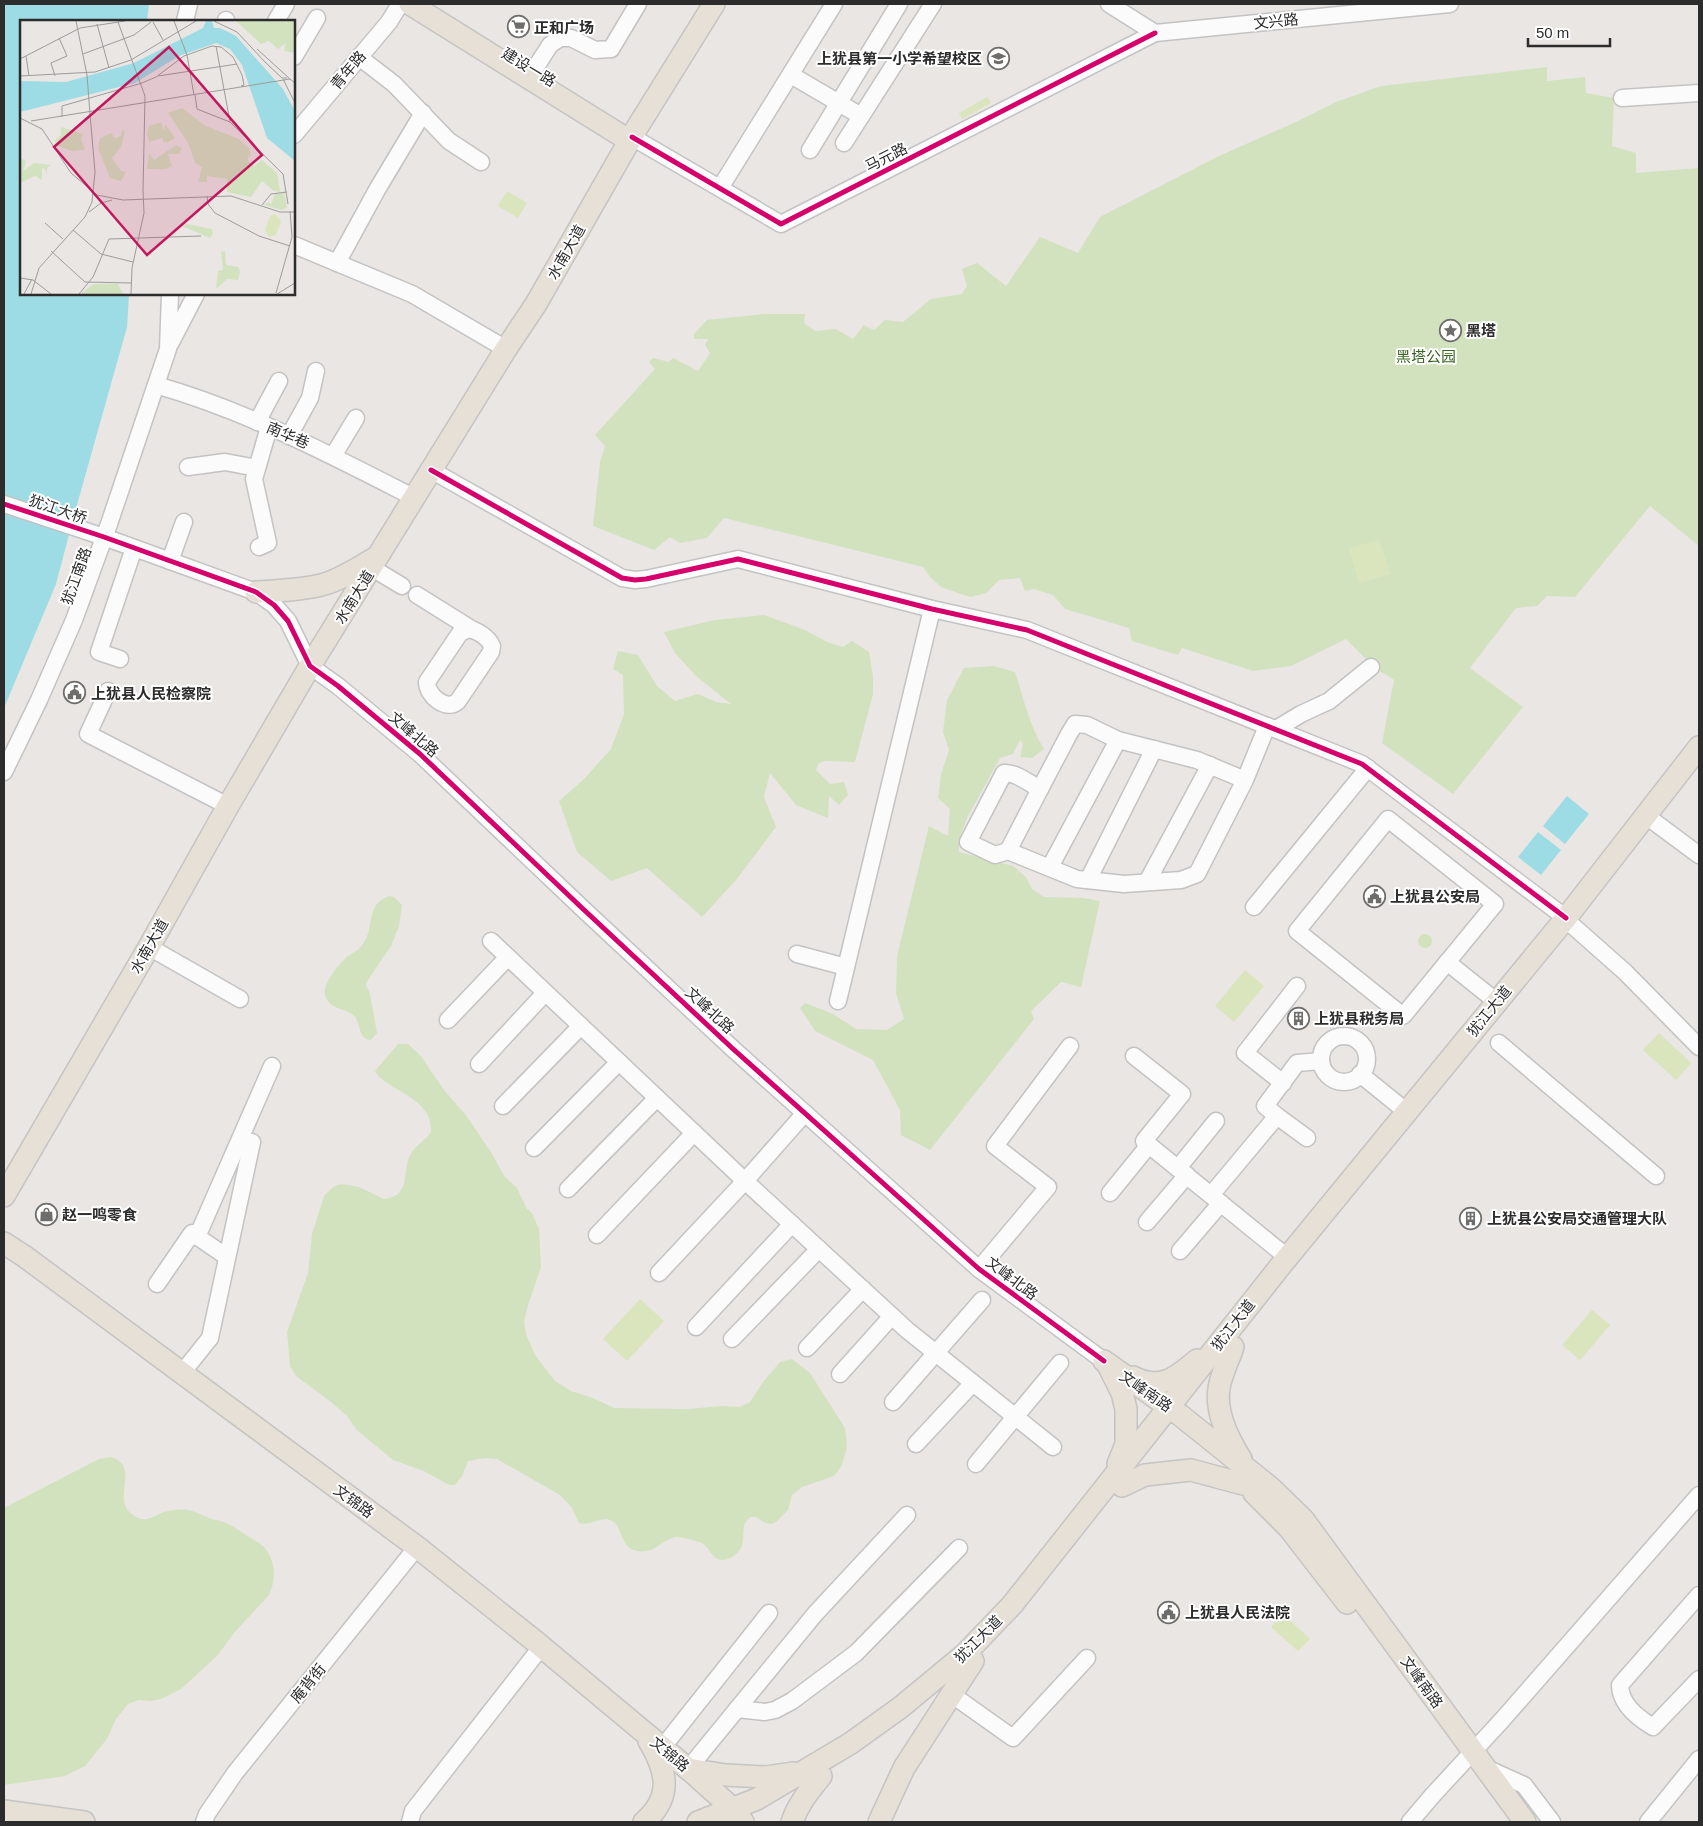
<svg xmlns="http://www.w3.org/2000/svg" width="1703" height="1826" font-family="Helvetica,'Noto Sans SC',sans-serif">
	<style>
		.green { fill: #d2e2bf }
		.pitch { fill: #dbe5bd }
		.water { fill: #9ddce4 }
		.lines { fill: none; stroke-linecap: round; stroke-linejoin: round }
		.minor-casing { stroke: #c4c3c3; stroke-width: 19 }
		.major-casing { stroke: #c5c4c2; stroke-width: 24 }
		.minor { stroke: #fcfbfb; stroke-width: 16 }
		.major { stroke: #e6e0d7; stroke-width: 21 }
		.cycleway-casing { stroke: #fff; stroke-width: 8 }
		.cycleway { stroke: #d6006c; stroke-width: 5 }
		.labels { text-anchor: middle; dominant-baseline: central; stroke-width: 4; stroke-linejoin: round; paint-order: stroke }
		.street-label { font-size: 15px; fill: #2c2c2c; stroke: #fff }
		.poi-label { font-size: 15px; font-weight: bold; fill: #2c2c2c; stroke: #fff; text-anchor: start }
		.park-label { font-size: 15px; fill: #396421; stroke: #fff }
		.inset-road { fill: none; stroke: #9d9c9a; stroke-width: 1 }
		.view { fill: #c2185b; fill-opacity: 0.15; stroke: #c2185b; stroke-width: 2.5 }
		.inset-edge { fill: none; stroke: #2c2c2c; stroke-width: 2.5 }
	</style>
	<rect width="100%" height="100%" fill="#e9e6e3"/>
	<g class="green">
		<polygon points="1547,67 1547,81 1585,77 1586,93 1614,98 1612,146 1636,153 1636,173 1699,168 1699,546 1650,506 1575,597 1547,596 1537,606 1516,608 1470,668 1523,707 1453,794 1382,743 1394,680 1375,668 1346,639 1291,666 1253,671 1182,648 1178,655 1132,641 1129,628 1065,609 1053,595 1034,589 1025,591 1020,578 999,580 986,593 970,597 941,587 930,577 923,567 724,518 707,538 680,543 670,537 654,550 593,526 600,462 605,446 595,435 655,369 649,362 653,358 669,362 673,358 698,371 710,353 705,345 708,339 694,339 694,334 707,320 765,314 805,314 804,323 815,331 836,329 853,339 864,325 874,330 885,320 903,322 931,299 962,294 967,286 962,269 977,263 1006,286 1040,237 1078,253 1100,217 1219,156 1296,122 1336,102 1381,86"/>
		<polygon points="764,615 805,630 827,642 843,647 852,641 869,652 873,676 873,694 855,762 826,761 819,763 816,770 830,784 844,782 848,795 839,805 829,796 828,818 796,805 770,773 764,797 776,827 736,880 702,917 647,868 611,881 577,852 559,801 583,780 611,749 624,714 623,675 613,669 618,651 638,655 657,686 675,701 698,694 716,702 731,704 696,676 675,653 664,632 715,620"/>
		<path d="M 994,666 L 1015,672 C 1024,699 1029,725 1044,749 L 1032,758 L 1020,757 L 1023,744 L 1020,740 L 1013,754 L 1000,758 L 967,818 L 959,840 L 959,852 L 1013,866 L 1026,877 L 1032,889 L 1044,897 L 1083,898 L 1100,901 L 1081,987 L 1061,982 L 1031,1011 L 1034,1019 L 930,1150 L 901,1135 L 900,1110 L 873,1060 L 815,1031 L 800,1008 L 805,1003 L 833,1014 L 856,1029 L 887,1030 L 904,1019 L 896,993 L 897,956 L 929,826 L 948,836 L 950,809 L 938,798 L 941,774 L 949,750 L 943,732 L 947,700 L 964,668 Z"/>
		<path d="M 389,896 L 394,897 L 402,905 L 399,926 L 391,946 L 368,980 L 366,985 L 370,994 L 377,1033 L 371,1040 C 358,1039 361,1025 355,1017 C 348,1007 330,1012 325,995 C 322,984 340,963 348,956 C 354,952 359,950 363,944 C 375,928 365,904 389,896 Z"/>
		<circle cx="1425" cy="941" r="7"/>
		<path d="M 398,1044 L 408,1044 L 420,1055 L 444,1090 L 465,1114 L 491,1152 L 504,1176 L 517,1188 L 527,1209 L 532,1213 L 539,1229 L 541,1267 L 528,1305 L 524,1322 L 526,1334 L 535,1355 L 555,1381 L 571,1391 L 593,1398 L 614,1408 L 687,1409 L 723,1406 L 740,1407 L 750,1402 L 763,1382 L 780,1362 L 792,1359 L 810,1373 L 845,1428 L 847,1445 L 846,1451 L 841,1467 L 834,1476 L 802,1487 L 792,1495 L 788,1510 L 776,1522 L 771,1524 L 765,1523 L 756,1517 L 750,1517 C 748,1520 744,1523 744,1527 C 742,1538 746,1549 732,1557 C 711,1568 712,1545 699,1542 C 692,1540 683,1537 676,1537 C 662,1539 656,1554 638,1551 C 620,1549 623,1527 612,1521 C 602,1515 590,1527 579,1523 L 572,1508 L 560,1495 L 497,1459 L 485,1458 L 468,1461 L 462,1476 L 455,1485 L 449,1485 L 424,1471 L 393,1460 L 357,1430 L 347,1416 L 331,1402 L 296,1376 L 290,1366 L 287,1332 L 308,1273 L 312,1234 L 324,1196 L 332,1188 L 337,1185 L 342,1184 L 359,1187 L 384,1199 C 414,1196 400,1168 412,1152 C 417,1144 426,1140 431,1132 C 433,1096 387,1092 375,1071 Z"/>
		<path d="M 111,1457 C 143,1467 107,1501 136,1517 C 148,1523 154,1515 164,1512 C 171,1510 181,1509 187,1510 C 195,1511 202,1515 209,1518 C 213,1520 219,1520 223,1522 C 230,1524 237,1529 243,1533 C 250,1538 260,1542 265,1548 C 276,1562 276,1580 269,1595 L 233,1634 L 218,1655 L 181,1689 L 161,1699 L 151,1701 L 139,1700 L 128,1704 L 116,1719 L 107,1739 L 85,1766 L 65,1776 L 4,1785 L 4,1508 L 99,1459 Z"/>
	</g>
	<g class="pitch">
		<polygon points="987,97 991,103 962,119 959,113"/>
		<polygon points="507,191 527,203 518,218 498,206"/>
		<polygon points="1379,540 1391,574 1359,583 1349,548"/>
		<polygon points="1245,970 1264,986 1234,1022 1215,1006"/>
		<polygon points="1659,1033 1691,1063 1676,1080 1643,1050"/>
		<polygon points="640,1299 664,1321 627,1361 603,1339"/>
		<polygon points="1592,1310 1610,1325 1580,1360 1562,1345"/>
		<polygon points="1283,1614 1310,1639 1298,1651 1271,1627"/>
	</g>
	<g class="water">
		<polygon points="4,4 149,4 147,21 21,21 21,294 129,294 127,327 75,512 56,584 4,708"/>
		<polygon points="1567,796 1589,814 1565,844 1543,826"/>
		<polygon points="1538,832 1561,850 1541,875 1518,857"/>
	</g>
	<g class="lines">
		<defs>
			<g id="minor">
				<polyline points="1109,4 1155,33 1450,4"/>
				<polyline points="185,21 189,4"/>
				<polyline points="226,21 226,20"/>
				<polyline points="276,21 286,4"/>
				<polyline points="294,57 317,18"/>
				<polyline points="359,57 394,84 449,141 481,162"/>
				<polyline points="534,70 550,45 560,38 571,38 595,50 611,49 638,4"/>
				<polyline points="791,75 861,116"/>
				<polyline points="1622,98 1699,93"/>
				<polyline points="294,135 389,22 400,4"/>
				<polyline points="632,137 781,224 1155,33"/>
				<polyline points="844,143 933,4"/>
				<polyline points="810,150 899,4"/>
				<polyline points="720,188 834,4"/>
				<polyline points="294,245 412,294 506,349"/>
				<polyline points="337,263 378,188 423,113"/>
				<polyline points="170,344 196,294"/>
				<path d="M 156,385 C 247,411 331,455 415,498"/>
				<polyline points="257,422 279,381"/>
				<polyline points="289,436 310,398 316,371"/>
				<polyline points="333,456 356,418"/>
				<polyline points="188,467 225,462 257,468"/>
				<polyline points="431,470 622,578 635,580 646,579 738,559 932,609 1027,630 1362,764 1566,918"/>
				<polyline points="4,504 104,537 256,592 274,605 288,621 310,666 338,686 420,754 582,908 732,1048 979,1269 1104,1361"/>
				<polyline points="259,547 268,543 254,479 269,427"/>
				<polyline points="170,561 184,522"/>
				<polyline points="372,568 402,586"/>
				<polyline points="417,595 473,630"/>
				<path d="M 468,629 C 477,630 488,637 492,646 L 491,652 L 458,701 C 447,712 427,696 427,682 L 460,633 Z"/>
				<polyline points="120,659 99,652 134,548"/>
				<polyline points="108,691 88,734 228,806"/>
				<polyline points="1276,729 1301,714 1329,701 1371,667"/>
				<polyline points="4,772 39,700 74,620 109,524 168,349 170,294"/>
				<path d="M 1245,780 L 1197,874 L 1181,880 L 1124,884 L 1077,879 L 1008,851 L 995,855 L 968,842 L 1004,773 C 1016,772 1030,784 1040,789 L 1069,734 L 1075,724 L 1087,725 L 1118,740 L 1197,760 L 1245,780 L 1267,726"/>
				<polyline points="1645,815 1699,855"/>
				<polygon points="1388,819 1495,904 1403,1016 1297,931"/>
				<polyline points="1008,851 1040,789"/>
				<polyline points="1050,867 1118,740"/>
				<polyline points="1088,880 1154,749"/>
				<polyline points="1147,882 1210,765"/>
				<polyline points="1254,907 1368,768"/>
				<polyline points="1573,926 1625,972 1699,1047"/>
				<polyline points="491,941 745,1181 907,1330 1053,1447"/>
				<polyline points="149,947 240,999"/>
				<polyline points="797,954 846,967"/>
				<polyline points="1447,962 1497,1002"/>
				<polyline points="838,1001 932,609"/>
				<polyline points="448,1020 508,957"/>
				<circle cx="1344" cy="1059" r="23"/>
				<polyline points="1499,1043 1656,1176"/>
				<polyline points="1134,1056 1182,1094 1144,1141 1287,1257"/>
				<polyline points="479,1064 545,993"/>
				<polyline points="1360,1074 1407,1112"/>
				<polyline points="1283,1083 1245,1053 1297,986"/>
				<polyline points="503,1106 581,1026"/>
				<polyline points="1277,1116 1307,1138"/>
				<polyline points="534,1148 619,1062"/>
				<polyline points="1178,1168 1216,1121"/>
				<polyline points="568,1189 657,1098"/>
				<polyline points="1110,1193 1149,1145"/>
				<polyline points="1211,1195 1277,1116 1265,1106 1297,1063 1321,1061"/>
				<polyline points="1147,1222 1187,1175"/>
				<polyline points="597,1235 694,1133"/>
				<polyline points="197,1237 272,1066"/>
				<polyline points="1180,1251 1221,1203"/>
				<polyline points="979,1269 1048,1187 995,1146 1070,1046"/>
				<polyline points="659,1273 745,1181 805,1113"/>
				<polyline points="157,1284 192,1233 227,1257"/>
				<polyline points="696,1327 792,1224"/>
				<polyline points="732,1339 819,1249"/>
				<polyline points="807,1348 863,1289"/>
				<polyline points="182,1373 210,1338 252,1142"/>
				<polyline points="840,1374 892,1316"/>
				<polyline points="893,1402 982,1300"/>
				<polyline points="916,1444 973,1383"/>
				<polyline points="976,1464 1060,1363"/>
				<path d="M 1699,1595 L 1620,1685 C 1620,1704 1638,1718 1653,1727 L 1699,1679"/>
				<polyline points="951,1694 1013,1738 1087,1658"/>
				<polyline points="737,1709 765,1712 775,1710 792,1701 856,1653 959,1548"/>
				<polyline points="662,1748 769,1613"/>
				<polyline points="1486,1768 1524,1785 1552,1822"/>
				<polyline points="688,1769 815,1614 907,1515"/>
				<polyline points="204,1822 207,1814 235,1773 417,1547"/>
				<polyline points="410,1822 413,1811 542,1646"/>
				<polyline points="1410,1822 1432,1796 1503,1719 1699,1495"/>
				<polyline points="1648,1822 1699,1759"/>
			</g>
			<g id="major">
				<polyline points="410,4 630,141"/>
				<path d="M 256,592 C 278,591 300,590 321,585 C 341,580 359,567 377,557"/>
				<polyline points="4,1196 149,947 228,806 310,666 506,349 536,304 635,131 714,4"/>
				<polyline points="4,1243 24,1256 417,1547 536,1642 693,1773 732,1808 743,1822"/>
				<path d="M 1233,1347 C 1229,1360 1221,1374 1219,1388 C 1215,1412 1229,1440 1241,1459"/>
				<polyline points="1104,1361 1180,1415 1271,1488 1303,1519 1525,1822"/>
				<polyline points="1109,1367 1122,1393 1126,1409 1126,1444 1118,1464"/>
				<path d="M 1133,1377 C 1160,1391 1176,1378 1197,1360"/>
				<polyline points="1122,1486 1145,1475 1191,1470 1243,1484"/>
				<polyline points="1254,1493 1289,1528 1347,1603"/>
				<polyline points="688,1769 726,1775 766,1777 793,1773"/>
				<polyline points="4,1811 84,1822"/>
				<path d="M 644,1822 C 673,1797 667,1771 649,1741"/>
				<polyline points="698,1822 757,1799 851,1743 901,1707 965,1654 1012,1605 1282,1264 1566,918 1699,747"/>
				<path d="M 792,1822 C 798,1804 809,1791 821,1776"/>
				<polyline points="879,1822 904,1768 973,1661"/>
			</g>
		</defs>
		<use href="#minor" class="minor-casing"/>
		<use href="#major" class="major-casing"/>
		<use href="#minor" class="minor"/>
		<use href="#major" class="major"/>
		<defs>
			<g id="cycleway">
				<polyline points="632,137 781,224 1155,33"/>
				<polyline points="431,470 622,578 635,580 646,579 738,559 932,609 1027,630 1362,764 1566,918"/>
				<polyline points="4,504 104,537 256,592 274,605 288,621 310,666 338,686 420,754 582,908 732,1048 979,1269 1104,1361"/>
			</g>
		</defs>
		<use href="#cycleway" class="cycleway-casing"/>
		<use href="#cycleway" class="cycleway"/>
	</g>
	<defs>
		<symbol id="supermarket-ring" viewBox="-11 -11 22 22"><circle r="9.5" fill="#fff" stroke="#6e6d6c" stroke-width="1.5"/><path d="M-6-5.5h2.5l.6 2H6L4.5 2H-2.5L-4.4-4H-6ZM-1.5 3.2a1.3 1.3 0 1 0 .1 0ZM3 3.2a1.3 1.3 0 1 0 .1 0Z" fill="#6e6d6c"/></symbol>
		<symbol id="school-ring" viewBox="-11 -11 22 22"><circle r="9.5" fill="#fff" stroke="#6e6d6c" stroke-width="1.5"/><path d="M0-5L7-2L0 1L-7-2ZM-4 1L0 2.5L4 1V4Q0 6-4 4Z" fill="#6e6d6c"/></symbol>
		<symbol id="sight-ring" viewBox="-11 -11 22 22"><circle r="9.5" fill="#fff" stroke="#6e6d6c" stroke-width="1.5"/><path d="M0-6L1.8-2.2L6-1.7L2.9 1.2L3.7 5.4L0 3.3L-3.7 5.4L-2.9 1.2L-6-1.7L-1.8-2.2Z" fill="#6e6d6c"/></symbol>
		<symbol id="civic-ring" viewBox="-11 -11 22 22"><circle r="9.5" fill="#fff" stroke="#6e6d6c" stroke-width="1.5"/><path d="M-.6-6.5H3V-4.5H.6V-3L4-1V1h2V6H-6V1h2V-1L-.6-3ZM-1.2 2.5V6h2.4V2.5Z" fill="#6e6d6c"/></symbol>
		<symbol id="building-ring" viewBox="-11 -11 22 22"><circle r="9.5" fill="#fff" stroke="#6e6d6c" stroke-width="1.5"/><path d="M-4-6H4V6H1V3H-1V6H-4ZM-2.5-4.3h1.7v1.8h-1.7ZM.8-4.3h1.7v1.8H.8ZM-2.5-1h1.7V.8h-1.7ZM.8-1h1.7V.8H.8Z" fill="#6e6d6c"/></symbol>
		<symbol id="shop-ring" viewBox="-11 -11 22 22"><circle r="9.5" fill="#fff" stroke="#6e6d6c" stroke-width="1.5"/><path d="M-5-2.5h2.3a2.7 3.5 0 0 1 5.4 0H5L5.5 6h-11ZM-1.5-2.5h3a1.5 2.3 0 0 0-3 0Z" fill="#6e6d6c"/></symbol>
	</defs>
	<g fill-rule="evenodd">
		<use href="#supermarket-ring" x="506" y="14" width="25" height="25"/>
		<use href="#school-ring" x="986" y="46" width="25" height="25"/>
		<use href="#sight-ring" x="1438" y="318" width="25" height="25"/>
		<use href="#civic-ring" x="62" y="680" width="25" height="25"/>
		<use href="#civic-ring" x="1362" y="884" width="25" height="25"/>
		<use href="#building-ring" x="1286" y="1006" width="25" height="25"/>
		<use href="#shop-ring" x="34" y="1202" width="25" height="25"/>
		<use href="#building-ring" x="1458" y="1206" width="25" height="25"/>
		<use href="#civic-ring" x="1156" y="1600" width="25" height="25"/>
	</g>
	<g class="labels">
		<g class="street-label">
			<text transform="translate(1276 21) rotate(-6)">文兴路</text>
			<text transform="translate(529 67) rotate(31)">建设一路</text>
			<text transform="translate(348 70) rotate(-50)">青年路</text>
			<text transform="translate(886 157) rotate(-27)">马元路</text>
			<text transform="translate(566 252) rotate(-60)">水南大道</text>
			<text transform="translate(288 435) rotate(23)">南华巷</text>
			<text transform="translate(58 509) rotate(19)">犹江大桥</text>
			<text transform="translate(76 576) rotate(-70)">犹江南路</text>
			<text transform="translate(354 597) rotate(-58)">水南大道</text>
			<text transform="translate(414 734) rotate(41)">文峰北路</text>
			<text transform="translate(149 946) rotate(-60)">水南大道</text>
			<text transform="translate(710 1010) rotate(43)">文峰北路</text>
			<text transform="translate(1489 1011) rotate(-51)">犹江大道</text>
			<text transform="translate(1012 1278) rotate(37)">文峰北路</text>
			<text transform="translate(1233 1325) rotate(-52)">犹江大道</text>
			<text transform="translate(1146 1391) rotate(35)">文峰南路</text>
			<text transform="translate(354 1501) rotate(36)">文锦路</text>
			<text transform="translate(978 1639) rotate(-45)">犹江大道</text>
			<text transform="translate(1422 1682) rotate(54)">文峰南路</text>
			<text transform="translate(308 1683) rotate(-51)">庵背街</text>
			<text transform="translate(670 1754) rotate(40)">文锦路</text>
		</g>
		<g class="poi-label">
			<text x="534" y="27">正和广场</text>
			<text x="982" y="58" text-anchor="end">上犹县第一小学希望校区</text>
			<text x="1466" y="330">黑塔</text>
			<text x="91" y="693">上犹县人民检察院</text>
			<text x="1390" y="896">上犹县公安局</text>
			<text x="1314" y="1018">上犹县税务局</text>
			<text x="62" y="1214">赵一鸣零食</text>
			<text x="1487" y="1218">上犹县公安局交通管理大队</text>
			<text x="1185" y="1612">上犹县人民法院</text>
		</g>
		<g class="park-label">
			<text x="1426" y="356">黑塔公园</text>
		</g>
	</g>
	<g transform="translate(20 20)">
		<rect width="275" height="275" fill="#e9e6e3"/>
		<path d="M 216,1 L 266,1 L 265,8 L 267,1 L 275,1 L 275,33 L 264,31 L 266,23 L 258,29 L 249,21 L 241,24 ZM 162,88 L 186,106 L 219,119 L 229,128 L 231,134 L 227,140 L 234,146 L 242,140 L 257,153 L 260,172 L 254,171 L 242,161 L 231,177 L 207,172 L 207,159 L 187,156 L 187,162 L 178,162 L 182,147 L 175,143 L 168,123 L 148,93 ZM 141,102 L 144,111 L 145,104 L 155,118 L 147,123 L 145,121 L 145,124 L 142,118 L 129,122 L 127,114 L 129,106 ZM 41,107 L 63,114 L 61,119 L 65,130 L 52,131 L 36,125 L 35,120 L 41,115 ZM 102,110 L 105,111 L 101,127 L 92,138 L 101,151 L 106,152 L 101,161 L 90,158 L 78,128 L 80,118 L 91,113 L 95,118 L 101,116 ZM 156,125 L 162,128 L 159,134 L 148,134 L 152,146 L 146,149 L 127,149 L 129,133 L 134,140 ZM 0,138 L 6,141 L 3,151 L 14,143 L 31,145 L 27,148 L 26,156 L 25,149 L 22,148 L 22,160 L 15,156 L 0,163 ZM 264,173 L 267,187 L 262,190 L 244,185 L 248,182 L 251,184 L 255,174 ZM 167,204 L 192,209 L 193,214 L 190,218 L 162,206 ZM 205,231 L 206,245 L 218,247 L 220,252 L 218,260 L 207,259 L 196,269 L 198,251 L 203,250 L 201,232 ZM 73,264 L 98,264 L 103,274 L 61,274 Z" fill="#d2e2bf"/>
		<path d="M 255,194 L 261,201 L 256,215 L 249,217 L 245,210 L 250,196 Z" fill="#dbe5bd"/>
		<path d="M 186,1 L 192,1 L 194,8 L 200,8 L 216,16 L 263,69 L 275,91 L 275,141 L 247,118 L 222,45 L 210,29 L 196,23 L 159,36 L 115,63 L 0,92 L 0,61 L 46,62 L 114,43 L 183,8 Z" fill="#9ddce4"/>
		<path class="inset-road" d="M 56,1 L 67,55 L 70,94M 154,1 L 167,35 L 174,75M 194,1 L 217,12 L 245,42 L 262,58 L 267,58M 98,2 L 125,76 L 123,171M 133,2 L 143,20M 77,4 L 89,48M 196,26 L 210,102 L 263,154 L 268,184M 237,29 L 270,59M 63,34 L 114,15 L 131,2M 6,36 L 9,56M 0,39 L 60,8 L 105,1M 0,56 L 75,52 L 111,40 L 176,1M 35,56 L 31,43 L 47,36 L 39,18M 138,56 L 217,44M 263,59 L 275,83M 175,75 L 177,89 L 210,102M 42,97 L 42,86 L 122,63 L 136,57 L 164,36 L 192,26 L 201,27 L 213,37 L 222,55 L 224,65 L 221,66M 0,98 L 22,109 L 51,153 L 77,175 L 103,180 L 211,176 L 260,192 L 275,192M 11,101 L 270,59 L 275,63M 187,176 L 188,184 L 195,193 L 239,216 L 270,226M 242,185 L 251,174 L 267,172M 69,192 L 81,183 L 92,180M 25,203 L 43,219M 53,210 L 81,234 L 113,242M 31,231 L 65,262 L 112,263M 0,258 L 13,260 L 31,274M 256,273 L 272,217 L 270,191M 4,274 L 12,259M 11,274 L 19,248 L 65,197 L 72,182 L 75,152 L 70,94M 59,274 L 73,257 L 89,219 L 181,216M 111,274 L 112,248 L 124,193 L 123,171M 257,274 L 275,263"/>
		<path class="view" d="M 149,27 L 242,135 L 127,235 L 34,127 Z"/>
		<rect width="275" height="275" class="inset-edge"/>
	</g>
	<rect width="1703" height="1826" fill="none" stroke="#2c2c2c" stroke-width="10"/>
	<path d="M1528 38v8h82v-8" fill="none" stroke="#2c2c2c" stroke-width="2.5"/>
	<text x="1536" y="38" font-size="15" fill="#2c2c2c" stroke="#ffffff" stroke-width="4" paint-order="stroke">50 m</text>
</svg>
